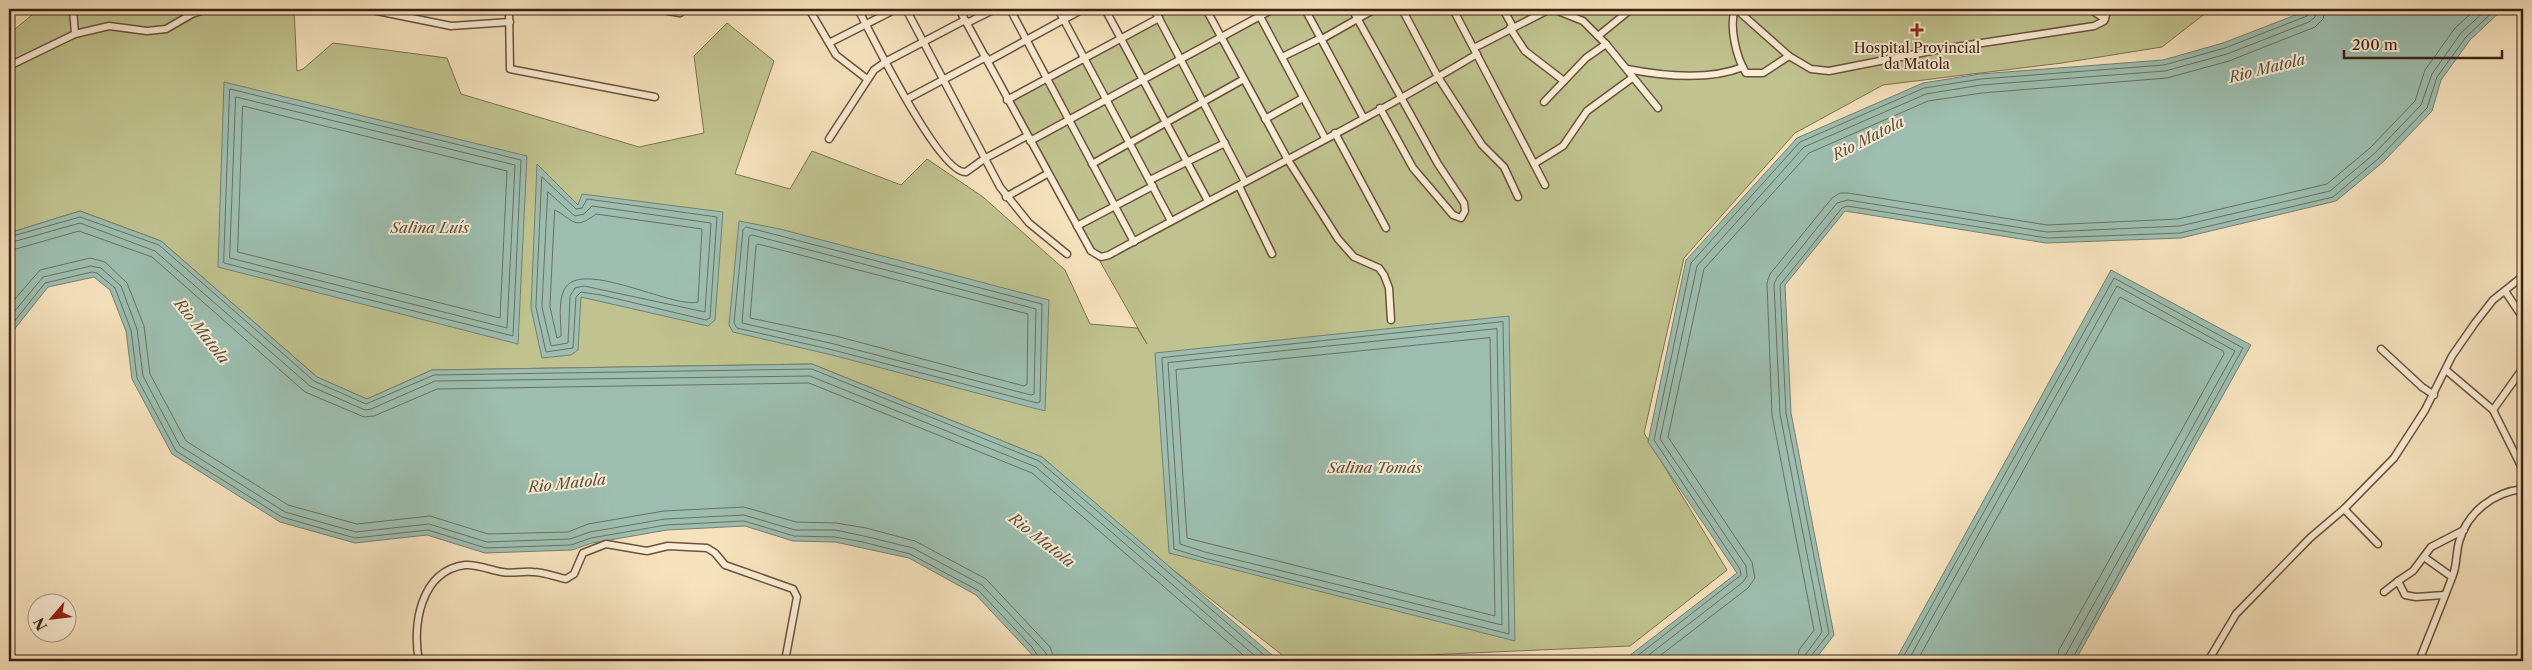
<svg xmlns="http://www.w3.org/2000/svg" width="2532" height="670" font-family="'Libre Caslon Text',serif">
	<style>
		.green { fill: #c0c38f; stroke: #7e7251 }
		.water { fill: #9dbeb0; stroke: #777f71 }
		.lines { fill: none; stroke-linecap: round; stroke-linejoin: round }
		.shore { stroke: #6d6f62; stroke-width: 1 }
		.minor-casing { stroke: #6b513e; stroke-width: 9 }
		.minor { stroke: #f9edd5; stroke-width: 6 }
		.poi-dot { fill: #8f2418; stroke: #f9edd5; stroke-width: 2 }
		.labels { text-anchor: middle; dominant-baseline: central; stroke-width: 4; stroke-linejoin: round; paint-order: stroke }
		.poi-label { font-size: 14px; fill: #3d2013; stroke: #f9edd5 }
		.water-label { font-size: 15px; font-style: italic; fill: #5a4f42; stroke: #f9edd5 }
	</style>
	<rect width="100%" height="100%" fill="#f6e3be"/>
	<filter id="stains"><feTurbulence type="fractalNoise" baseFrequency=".004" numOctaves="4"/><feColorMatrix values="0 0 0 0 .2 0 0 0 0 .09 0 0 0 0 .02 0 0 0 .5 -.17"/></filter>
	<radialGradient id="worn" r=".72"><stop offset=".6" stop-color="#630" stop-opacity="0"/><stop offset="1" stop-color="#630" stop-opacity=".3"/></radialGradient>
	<polygon class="green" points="43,9 294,9 297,71 303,69 333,43 447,58 461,94 639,147 704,133 694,56 727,23 774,61 735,174 790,189 812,151 901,185 927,159 983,197 1065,270 1090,324 1137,328 1147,344 1009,101 1158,17 1154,9 1205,9 1225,39 1281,9 2211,9 2162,47 2062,63 1883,85 1795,133 1684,258 1644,433 1727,570 1630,646 1290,661 1163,562 1042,457 812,364 432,370 367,399 317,377 161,241 80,211 9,233 9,34 32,15"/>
	<g class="water">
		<polygon points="2311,9 2503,9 2470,40 2441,80 2432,111 2383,162 2336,201 2181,238 2046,243 1845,211 1785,285 1791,413 1834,635 1814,661 1479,661 1629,656 1737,573 1648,442 1686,260 1797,138 1923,83 1980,74 2163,60 2223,43"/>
		<polygon points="224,82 527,156 518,344 218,267"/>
		<polygon points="537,164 578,205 582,194 723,212 715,320 708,326 581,297 578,350 571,355 542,358 531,308"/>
		<polygon points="80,211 161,241 317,377 367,399 432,370 812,364 1042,457 1279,661 1038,661 976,595 909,558 835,542 793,541 745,526 667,530 592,543 572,550 485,553 427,535 355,543 280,522 172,454 132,379 126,331 110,290 94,277 48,287 9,336 9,233"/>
		<polygon points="739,221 780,229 1049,300 1045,411 832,355 733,332 729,325"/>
		<polygon points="2111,270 2251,345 2075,661 1895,661"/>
		<polygon points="1509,316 1515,641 1169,553 1155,353"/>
	</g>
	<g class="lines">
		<g class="shore">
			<polygon points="230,89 521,160 513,336 224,263"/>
			<polygon points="236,97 515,165 507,328 230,258"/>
			<polygon points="243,106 507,171 500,318 238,252"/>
			<polygon points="542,177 576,209 582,208 587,199 717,217 710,318 706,320 601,295 581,292 576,297 573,348 546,352 536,307"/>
			<polygon points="548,192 575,216 584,214 592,206 711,223 705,312 584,286 575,288 570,296 568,343 551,346 542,307"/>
			<path d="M 555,210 C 574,220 574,231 596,214 L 702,229 L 698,302 C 673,309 579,257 564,290 C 558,302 561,322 561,336 L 557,338 L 550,307 Z"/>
			<polygon points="746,227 1042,304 1040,402 1037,403 833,350 737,328 734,323 743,230"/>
			<polygon points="752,235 1036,309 1034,394 1031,395 834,344 742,323 749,237"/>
			<polyline points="9,237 80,217 159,245 314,381 366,404 434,375 812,369 1039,461 1271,661"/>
			<polyline points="9,243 80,223 155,251 310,386 365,410 371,409 435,381 810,376 1036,467 1261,661"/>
			<polygon points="758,244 1028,314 1027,384 1024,386 836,336 750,318 756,246"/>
			<polyline points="9,251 79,231 152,257 305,392 364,417 374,416 437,389 809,383 1032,473 1250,661"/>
			<polyline points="9,306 40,270 90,258 105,262 127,283 144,326 150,374 186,441 288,505 357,524 430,516 488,534 568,532 588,524 664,511 744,507 796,522 836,523 866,528 915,541 986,579 1050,647 1055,661"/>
			<polyline points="9,318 43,277 91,266 101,268 121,286 137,329 143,376 180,446 285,512 356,532 429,524 487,542 570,539 590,532 665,519 744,515 795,530 835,530 864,536 913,548 982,585 1037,643 1046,653 1048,661"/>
			<polygon points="1503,322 1509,634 1204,558 1174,549 1162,358"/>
			<polyline points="9,328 45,283 92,272 97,273 115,288 131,330 137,378 176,451 282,517 355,538 428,530 486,548 571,545 591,538 666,525 744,521 794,536 835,537 863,542 910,554 979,591 1032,647 1041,661"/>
			<polygon points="1497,329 1502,625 1205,552 1180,544 1168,363"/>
			<polygon points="1490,338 1495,616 1187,538 1176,370"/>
			<polyline points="1618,661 1632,660 1741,575 1740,569 1654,440 1691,263 1800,142 1924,88 1981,79 2164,65 2225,48 2307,16 2311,9"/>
			<polyline points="1641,661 1743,582 1747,576 1746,566 1660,439 1697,266 1804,147 1926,94 1981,85 2165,71 2227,54 2309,22 2315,17 2317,9"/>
			<polyline points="1653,661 1748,588 1755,578 1752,562 1668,437 1704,269 1809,153 1928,101 1982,93 2167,78 2229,61 2315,27 2323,19 2325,9"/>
			<polyline points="1797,661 1799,650 1814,630 1772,415 1767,283 1770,274 1832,198 1840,193 1848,193 2047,225 2178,219 2327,184 2370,148 2415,101 2425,70 2455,28 2476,9"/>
			<polyline points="1804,661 1806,654 1822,632 1780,414 1774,284 1777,278 1837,203 1848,200 2047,232 2180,226 2330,191 2375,153 2421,105 2432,74 2461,33 2487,9"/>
			<polyline points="1810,661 1811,656 1829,633 1786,413 1780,285 1842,208 1847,206 2047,238 2180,233 2333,197 2379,158 2427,108 2437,77 2466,37 2496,9"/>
			<polyline points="1901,661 2114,278 2243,348 2071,661"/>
			<polyline points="1908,661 2117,286 2235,351 2066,654 2064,661"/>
			<polyline points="1917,661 2120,297 2223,351 2224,354 2059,650 2057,661"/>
		</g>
		<defs>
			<g id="minor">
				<polyline points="73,9 75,34"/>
				<polyline points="367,9 451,26 510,22"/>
				<polyline points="509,9 510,69 655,97"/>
				<polyline points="656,9 680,13"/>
				<polyline points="809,9 836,55 867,79"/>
				<path d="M 858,9 C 871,34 940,175 966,172 L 984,159 L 1027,136"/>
				<polyline points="906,9 1000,187 1029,223 1067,254"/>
				<path d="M 959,9 L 1091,251 L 1101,257 L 1109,255 C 1231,188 1357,126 1477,54"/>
				<polyline points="1010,9 1134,242"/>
				<polyline points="1058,9 1171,221"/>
				<polyline points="1105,9 1208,201"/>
				<polyline points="1154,9 1245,182"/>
				<polyline points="1206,9 1288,160 1338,239 1354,257 1379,268 1384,275 1389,288 1391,320"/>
				<polyline points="1256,9 1325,138"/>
				<polyline points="1305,9 1363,117"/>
				<polyline points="1352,9 1438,164 1464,203 1465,211 1461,218 1453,215 1413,168 1380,108"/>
				<polyline points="1402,9 1438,77 1482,145 1504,167 1518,197"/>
				<polyline points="1453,9 1545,185"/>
				<polyline points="1503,9 1513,27"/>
				<polyline points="1553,9 1583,21 1606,44 1658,108"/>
				<path d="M 1735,9 C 1729,26 1736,57 1746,73 L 1763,73 L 1789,56"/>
				<polyline points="1736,9 1789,56 1811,69 1829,71 1936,50 2094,26 2104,21 2108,9"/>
				<polyline points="2090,9 2105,19"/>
				<polyline points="967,23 995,9"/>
				<polyline points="1510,28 1525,51 1564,81"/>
				<polyline points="1598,36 1630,10"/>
				<polyline points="1322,39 1375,9"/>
				<polyline points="829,43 896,9"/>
				<polyline points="1474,48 1550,9"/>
				<polyline points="1282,57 1321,38"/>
				<polyline points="988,61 1083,9"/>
				<polyline points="9,66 75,34 109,26 147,31 166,29 192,14 207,9"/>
				<path d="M 1627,69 C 1663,76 1708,81 1743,67"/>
				<polyline points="907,99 986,57"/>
				<polyline points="1007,100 1159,18"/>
				<polyline points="1544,102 1586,58 1606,44"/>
				<polyline points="1265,119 1303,98"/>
				<polyline points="1335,133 1386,228"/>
				<polyline points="829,139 874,70 887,61 965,20"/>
				<polyline points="1030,141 1273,9"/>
				<polyline points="1092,164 1244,79"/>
				<polyline points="1534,164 1563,146 1587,111 1632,78"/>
				<polyline points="1150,180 1225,143"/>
				<polyline points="1239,186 1272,254"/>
				<polyline points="1006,197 1047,174"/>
				<polyline points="1077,226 1153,186"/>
				<polyline points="2505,291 2523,318"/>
				<polyline points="2381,349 2422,387 2434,395"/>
				<polyline points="2446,370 2493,410 2523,470"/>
				<polyline points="2493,410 2523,368"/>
				<polyline points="2344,509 2378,544"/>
				<polyline points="2424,557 2452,577"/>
				<polyline points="2398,581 2413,571 2431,547 2464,530"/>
				<polyline points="2384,592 2398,581 2405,595 2416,597 2444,595"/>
				<path d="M 419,661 C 412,626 420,571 465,565 C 477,564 490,570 502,572 C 512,574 522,571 533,572 C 544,572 555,577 566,579 L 574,574 L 583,553 L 606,544 L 647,551 L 668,546 L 707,548 L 715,553 L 725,565 L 793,589 L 797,597 L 785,661"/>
				<polyline points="2208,661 2236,614 2310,538 2344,509 2394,458 2425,410 2452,356 2475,323 2493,300 2523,276"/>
				<path d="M 2419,661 C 2430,633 2442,604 2453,575 C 2457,564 2456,553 2459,542 C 2467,512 2494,492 2523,489"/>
			</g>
		</defs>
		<use href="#minor" class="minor-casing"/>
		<use href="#minor" class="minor"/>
	</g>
	<path class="poi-dot" d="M1914.5 22.5h5v5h5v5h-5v5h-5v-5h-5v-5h5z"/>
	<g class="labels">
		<g class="poi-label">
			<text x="1917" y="48">Hospital Provincial<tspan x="1917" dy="16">da Matola</tspan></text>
		</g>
		<g class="water-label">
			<text transform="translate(2267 68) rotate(-14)">Rio Matola</text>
			<text transform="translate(1868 138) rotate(-27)">Rio Matola</text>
			<text x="430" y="227">Salina Luís</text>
			<text transform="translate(202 331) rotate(52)">Rio Matola</text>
			<text x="1375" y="467">Salina Tomás</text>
			<text transform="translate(567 483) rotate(-6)">Rio Matola</text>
			<text transform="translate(1042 540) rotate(38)">Rio Matola</text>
		</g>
	</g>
	<rect width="2532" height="670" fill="none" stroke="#f6e3be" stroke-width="30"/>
	<rect x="10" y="10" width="2512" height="650" fill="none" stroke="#3d2013" stroke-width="2.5"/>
	<rect x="15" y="15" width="2502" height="640" fill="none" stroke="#3d2013"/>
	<g transform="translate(52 618) rotate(242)"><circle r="24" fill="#f9edd5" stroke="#ae9b87"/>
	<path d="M0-4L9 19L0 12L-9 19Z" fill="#8f2418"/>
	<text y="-8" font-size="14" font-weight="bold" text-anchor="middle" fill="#3d2013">N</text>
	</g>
	<path d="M2344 50v8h158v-8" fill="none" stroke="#3d2013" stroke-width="2.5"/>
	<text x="2352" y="50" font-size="15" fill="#3d2013" stroke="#f9edd5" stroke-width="4" paint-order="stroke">200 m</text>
	<rect width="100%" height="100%" filter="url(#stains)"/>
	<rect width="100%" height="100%" fill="url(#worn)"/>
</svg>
